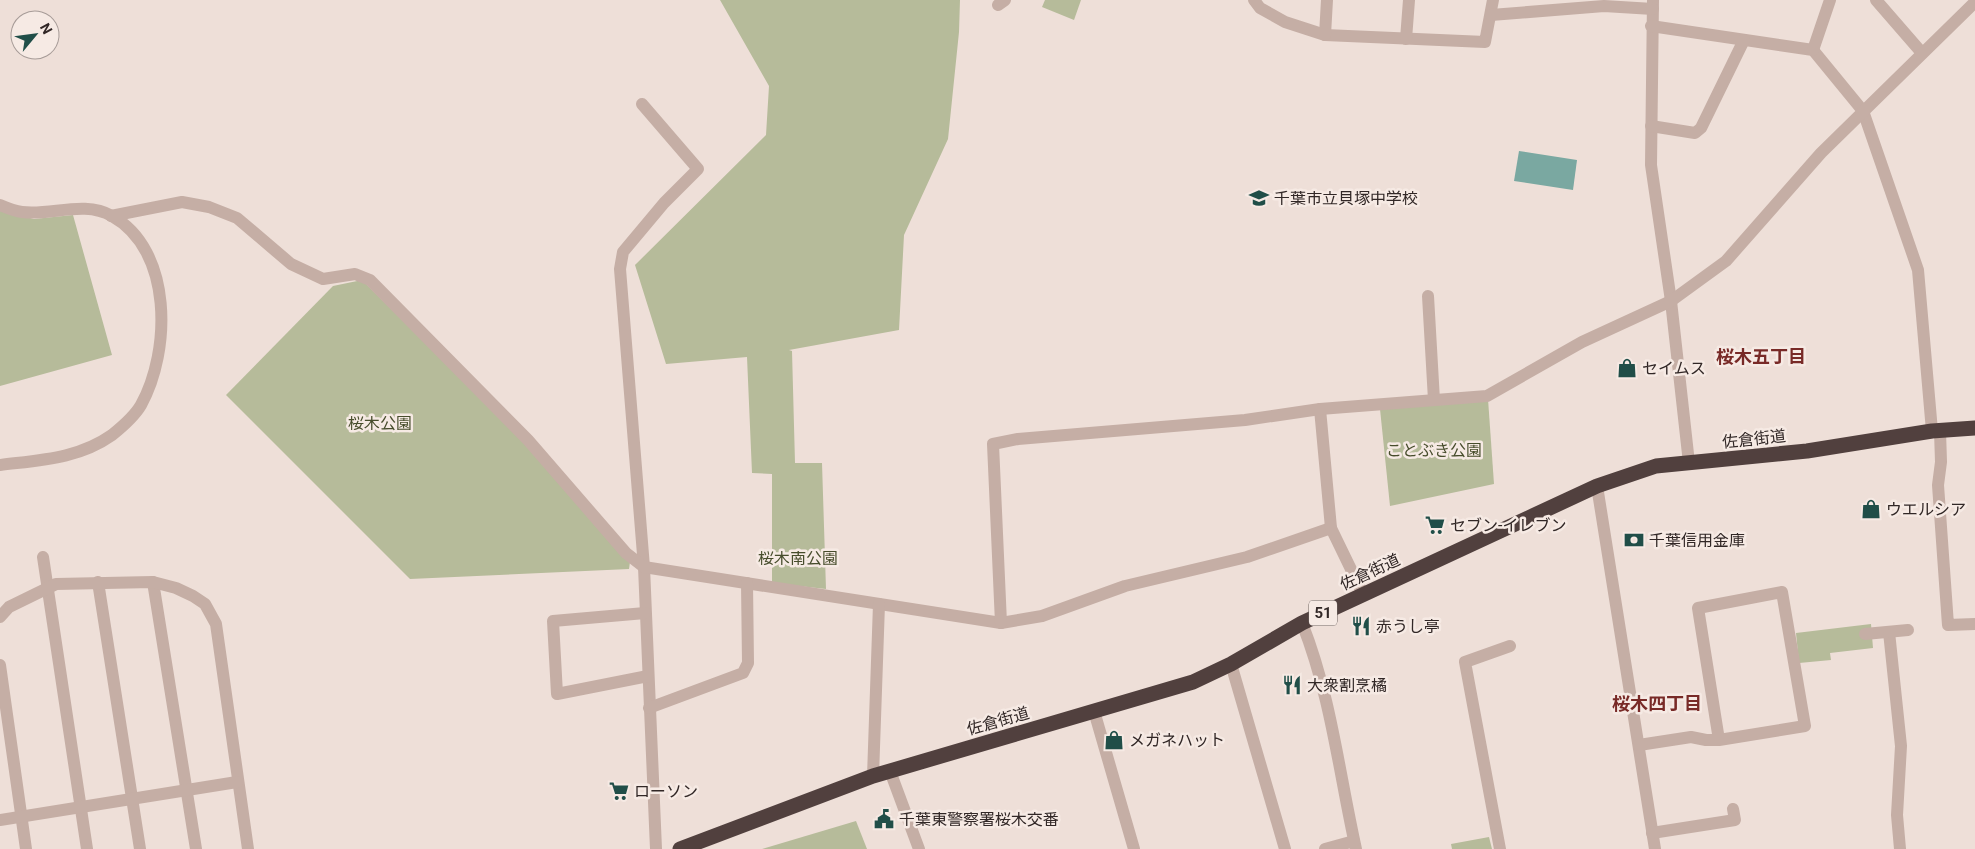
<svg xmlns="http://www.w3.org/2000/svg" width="1975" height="849" font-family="Roboto,'Noto Sans JP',sans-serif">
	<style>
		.green { fill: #b6bb9a }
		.water { fill: #7aa8a1 }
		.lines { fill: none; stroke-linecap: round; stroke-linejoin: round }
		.minor { stroke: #c5aea5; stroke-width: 12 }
		.highway { stroke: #51403e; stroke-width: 15 }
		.labels { text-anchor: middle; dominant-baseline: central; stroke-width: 5; stroke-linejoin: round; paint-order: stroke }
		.shield { fill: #f6eae4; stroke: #6c625f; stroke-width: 1 }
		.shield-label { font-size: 15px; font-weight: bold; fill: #312726 }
		.poi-label { font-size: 16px; fill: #312726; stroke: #f6eae4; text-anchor: start }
		.park-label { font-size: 16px; fill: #474d2c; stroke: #f6eae4 }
		.street-label { font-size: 16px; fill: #312726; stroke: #f6eae4 }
		.neighbourhood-label { font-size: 18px; font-weight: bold; fill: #782a27; stroke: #f6eae4 }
	</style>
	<rect width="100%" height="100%" fill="#eedfd8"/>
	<g class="green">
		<polygon points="720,0 960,0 959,32 948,139 904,235 899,330 789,350 792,351 795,463 822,463 826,589 772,583 772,474 752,473 747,357 666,364 635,265 766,135 769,86"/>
		<polygon points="1045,0 1081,0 1074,20 1042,7"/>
		<polygon points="0,210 34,219 73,215 112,355 0,386"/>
		<polygon points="362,280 534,452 630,562 629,569 410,579 226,395 333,286"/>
		<polygon points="1488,399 1494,484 1390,506 1380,409"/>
		<polygon points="1871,624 1873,648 1830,653 1831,660 1799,663 1796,633"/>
		<polygon points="856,821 867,849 762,849"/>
		<polygon points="1489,837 1492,849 1452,849 1451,844"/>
	</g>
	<polygon class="water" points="1519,151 1577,160 1573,190 1514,181"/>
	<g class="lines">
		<g class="minor">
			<polyline points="1254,0 1260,8 1285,22 1325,35 1485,42 1493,0"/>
			<polyline points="1653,0 1651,165 1671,301 1689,463"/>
			<polyline points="1876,0 1922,53"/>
			<polyline points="998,5 1005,0"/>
			<polyline points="1491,15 1604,6 1653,9"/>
			<polyline points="1651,26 1813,50 1863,111 1918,270 1932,431"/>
			<polyline points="1325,35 1327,0"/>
			<polyline points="1406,39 1409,0"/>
			<polyline points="1813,50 1830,0"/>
			<polyline points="642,104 698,169 664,203 623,252 620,269 644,567 656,849"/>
			<polyline points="1651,126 1695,133 1701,128 1744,40"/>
			<path d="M 0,205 C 7,208 14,211 22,212 C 51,216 84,200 112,216 C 173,250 171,351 141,405 C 134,417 122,427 112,435 C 78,459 40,460 0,465"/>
			<polyline points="111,216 182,202 209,207 237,218 291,264 323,279 355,274 370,280 528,440 626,553 644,567 1001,623 1042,616 1125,586 1247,557 1331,528"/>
			<polyline points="1428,296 1434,400"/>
			<polyline points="1320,409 1331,528 1363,594"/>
			<polyline points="1940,431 1941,462 1938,485 1948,625 1975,624"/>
			<polyline points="1597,486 1655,849"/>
			<polyline points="43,557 87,849"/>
			<polyline points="98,582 140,849"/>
			<polyline points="153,582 196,849"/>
			<polyline points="645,613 553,621 557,694 648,676"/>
			<polyline points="0,617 9,607 56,584 153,582 176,588 193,596 205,604 216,624 248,849"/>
			<polyline points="1001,623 993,444 1018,439 1245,420 1320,409 1487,396 1582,342 1671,301 1726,261 1821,153 1975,2"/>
			<path d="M 1302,623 C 1331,696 1339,773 1356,849"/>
			<polyline points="1889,632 1901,746 1897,815 1900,849"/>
			<polyline points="1865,634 1908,630"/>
			<polyline points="1231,664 1285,849"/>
			<polyline points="0,665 26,849"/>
			<polyline points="649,708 743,673 748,663 747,583"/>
			<polyline points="1094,711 1134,849"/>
			<polyline points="1639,745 1691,737 1706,740 1719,740 1805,726 1782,592 1698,608 1719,740"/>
			<polyline points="890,771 919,849"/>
			<polyline points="873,776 879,604"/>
			<polyline points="0,820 237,782"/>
			<polyline points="1652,833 1735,820 1733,809"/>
			<polyline points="1325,849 1354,841"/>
			<polyline points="1500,849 1465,662 1510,646"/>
		</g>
		<polyline class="highway" points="680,849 873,776 1193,682 1231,664 1302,623 1597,486 1656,466 1807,451 1932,431 1975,428"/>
	</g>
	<defs>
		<symbol id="school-bare" viewBox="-9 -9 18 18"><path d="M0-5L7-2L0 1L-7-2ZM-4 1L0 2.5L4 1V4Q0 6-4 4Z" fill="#204e48" stroke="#f6eae4" stroke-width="2.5" paint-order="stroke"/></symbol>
		<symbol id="shop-bare" viewBox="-9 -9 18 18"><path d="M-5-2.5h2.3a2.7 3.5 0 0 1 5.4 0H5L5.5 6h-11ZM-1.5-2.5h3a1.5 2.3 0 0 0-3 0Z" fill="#204e48" stroke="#f6eae4" stroke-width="2.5" paint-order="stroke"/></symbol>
		<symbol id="supermarket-bare" viewBox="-9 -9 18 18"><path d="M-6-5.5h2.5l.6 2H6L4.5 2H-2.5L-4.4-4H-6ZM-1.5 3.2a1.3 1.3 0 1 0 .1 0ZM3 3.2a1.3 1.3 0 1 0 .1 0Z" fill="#204e48" stroke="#f6eae4" stroke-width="2.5" paint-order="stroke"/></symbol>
		<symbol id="bank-bare" viewBox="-9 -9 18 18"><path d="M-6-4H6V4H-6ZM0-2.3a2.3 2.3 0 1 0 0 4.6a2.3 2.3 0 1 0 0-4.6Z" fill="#204e48" stroke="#f6eae4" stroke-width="2.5" paint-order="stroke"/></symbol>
		<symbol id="restaurant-bare" viewBox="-9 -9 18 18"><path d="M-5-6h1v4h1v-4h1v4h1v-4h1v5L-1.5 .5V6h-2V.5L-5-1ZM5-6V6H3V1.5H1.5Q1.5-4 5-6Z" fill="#204e48" stroke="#f6eae4" stroke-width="2.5" paint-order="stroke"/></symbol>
		<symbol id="civic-bare" viewBox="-9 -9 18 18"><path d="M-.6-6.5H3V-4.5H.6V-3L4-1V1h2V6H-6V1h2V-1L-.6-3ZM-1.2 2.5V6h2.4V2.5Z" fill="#204e48" stroke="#f6eae4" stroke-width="2.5" paint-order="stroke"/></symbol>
	</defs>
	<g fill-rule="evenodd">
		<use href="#school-bare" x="1245" y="184" width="28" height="28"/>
		<use href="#shop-bare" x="1613" y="354" width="28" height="28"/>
		<use href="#shop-bare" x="1857" y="495" width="28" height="28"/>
		<use href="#supermarket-bare" x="1421" y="511" width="28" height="28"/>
		<use href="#bank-bare" x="1620" y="526" width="28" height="28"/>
		<use href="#restaurant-bare" x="1347" y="612" width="28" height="28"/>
		<use href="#restaurant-bare" x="1278" y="671" width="28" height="28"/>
		<use href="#shop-bare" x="1100" y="726" width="28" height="28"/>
		<use href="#supermarket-bare" x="605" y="777" width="28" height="28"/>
		<use href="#civic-bare" x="870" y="805" width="28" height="28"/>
	</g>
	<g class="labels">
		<rect class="shield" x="1309" y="600.5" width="28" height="25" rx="4"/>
		<g class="shield-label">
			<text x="1323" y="613">51</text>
		</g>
		<g class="poi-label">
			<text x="1274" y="198">千葉市立貝塚中学校</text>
			<text x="1642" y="368">セイムス</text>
			<text x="1886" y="509">ウエルシア</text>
			<text x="1450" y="525">セブン-イレブン</text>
			<text x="1649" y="540">千葉信用金庫</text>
			<text x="1376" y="626">赤うし亭</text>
			<text x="1307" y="685">大衆割烹橘</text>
			<text x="1129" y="740">メガネハット</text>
			<text x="634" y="791">ローソン</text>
			<text x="899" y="819">千葉東警察署桜木交番</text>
		</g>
		<g class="park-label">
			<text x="380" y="423">桜木公園</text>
			<text x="1434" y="450">ことぶき公園</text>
			<text x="798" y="558">桜木南公園</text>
		</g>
		<g class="street-label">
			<text transform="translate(1754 439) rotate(-6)">佐倉街道</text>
			<text transform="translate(1370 572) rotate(-25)">佐倉街道</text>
			<text transform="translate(998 721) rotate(-16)">佐倉街道</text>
		</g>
		<g class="neighbourhood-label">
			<text x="1761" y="356">桜木五丁目</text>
			<text x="1657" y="703">桜木四丁目</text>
		</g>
	</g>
	<g transform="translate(35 35) rotate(61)"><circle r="24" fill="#f6eae4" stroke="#a79c98"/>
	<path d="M0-4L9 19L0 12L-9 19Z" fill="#204e48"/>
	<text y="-8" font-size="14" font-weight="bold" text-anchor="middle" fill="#312726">N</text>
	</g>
</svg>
